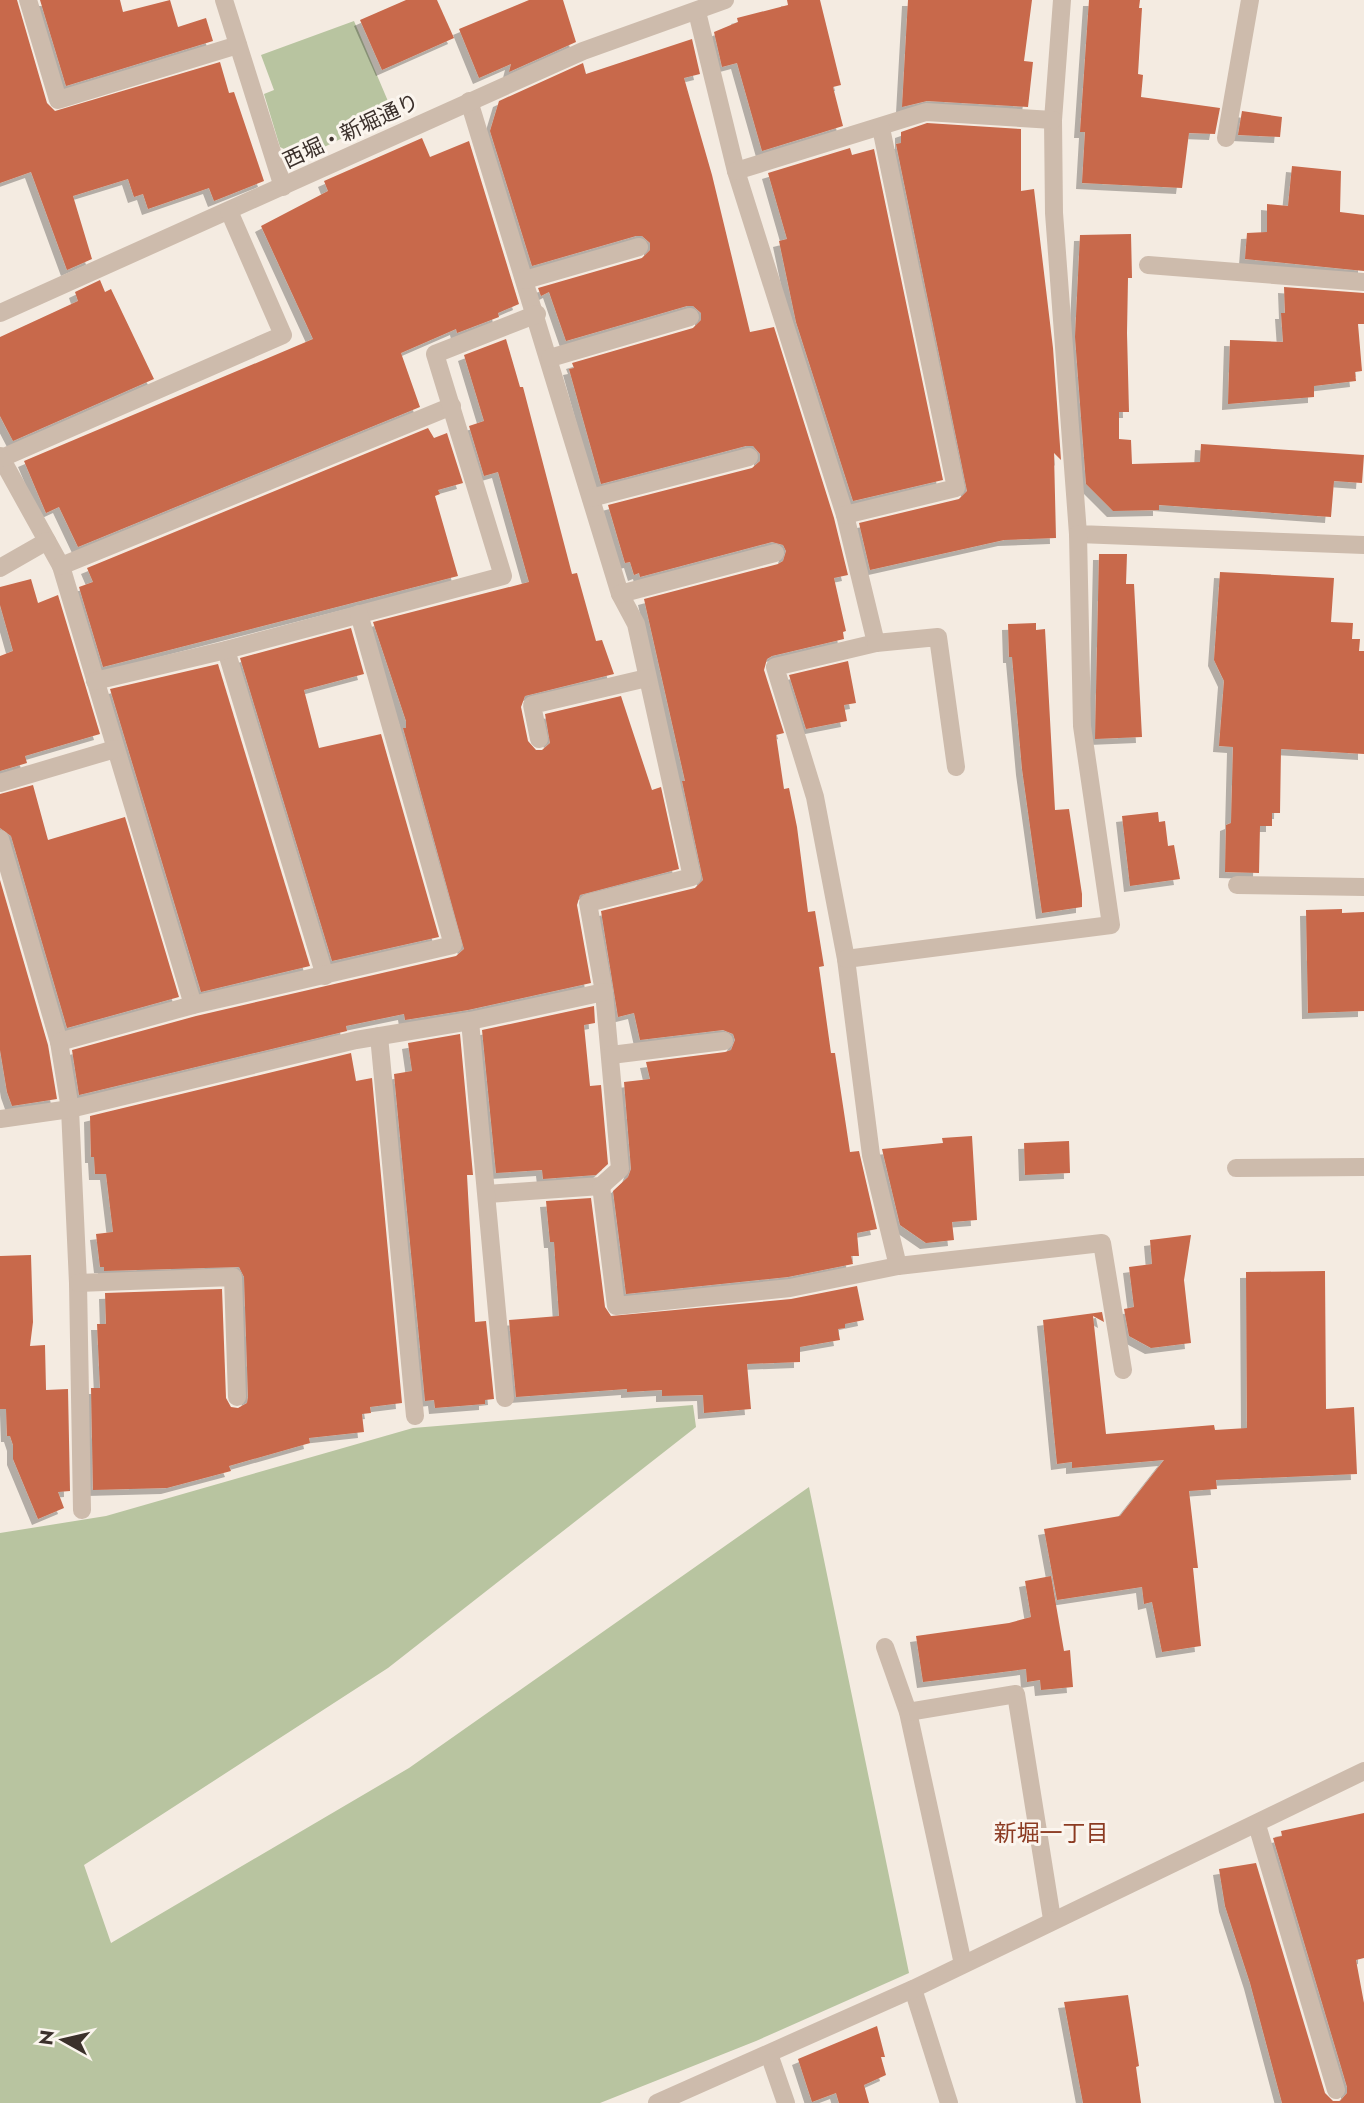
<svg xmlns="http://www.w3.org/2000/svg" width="1364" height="2103" font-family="Jost,'Noto Sans JP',sans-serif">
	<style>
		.green { fill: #b8c4a0 }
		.building { fill: #c8694b; filter: url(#shadow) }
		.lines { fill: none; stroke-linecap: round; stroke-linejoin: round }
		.minor { stroke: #cdbbac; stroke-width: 18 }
		.labels { text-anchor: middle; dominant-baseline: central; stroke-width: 6; stroke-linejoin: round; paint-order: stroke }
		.street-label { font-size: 21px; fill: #3b302b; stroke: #fbf5ee }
		.neighbourhood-label { font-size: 23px; fill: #8c3b22; stroke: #fbf5ee }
	</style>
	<defs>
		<filter id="shadow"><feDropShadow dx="-6" dy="6" stdDeviation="0" flood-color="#0004"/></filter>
	</defs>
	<rect width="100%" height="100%" fill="#f4ebe1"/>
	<g class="green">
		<polygon points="354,21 393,113 302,158 280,147 264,94 274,90 261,55"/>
		<polygon points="693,1405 696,1427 388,1668 84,1865 111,1943 409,1768 809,1487 909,1973 756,2041 600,2103 0,2103 0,1533 106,1516 413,1428"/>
	</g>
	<g class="building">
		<polygon points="0,0 17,0 47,103 55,111 220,62 229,93 234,92 264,181 214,201 209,188 148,209 143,194 134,197 128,179 73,196 92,259 67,270 31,172 0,183"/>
		<polygon points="40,0 120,0 123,12 170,0 178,27 206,18 213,41 66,86"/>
		<polygon points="406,0 437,0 454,38 382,70 360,20"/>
		<polygon points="529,0 563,0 576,42 509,72 511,64 479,78 459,29"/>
		<polygon points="787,0 820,0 841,85 833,87 843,126 762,151 737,63 722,67 714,32 738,22 737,18 788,5"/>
		<polygon points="908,0 1032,0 1024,61 1033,62 1028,107 927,101 902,107"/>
		<polygon points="1089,0 1140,0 1139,8 1142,8 1138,74 1143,75 1141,97 1220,108 1215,134 1189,133 1182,188 1082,183 1085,132 1080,132"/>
		<polygon points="692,39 700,74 684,78 712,175 750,332 774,327 834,518 848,575 834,578 846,631 843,632 844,639 772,656 767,659 764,670 784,733 776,735 784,789 789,788 797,827 808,912 815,911 824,966 819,967 831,1053 835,1053 850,1152 859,1151 877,1229 857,1233 859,1256 851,1256 853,1264 788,1277 626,1294 613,1191 628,1177 631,1169 624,1082 650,1079 646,1062 725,1052 731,1050 735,1040 733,1034 723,1030 640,1040 634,1013 618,1017 601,911 695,888 703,880 682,781 685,781 644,599 778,564 783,561 786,551 783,545 772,542 640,577 639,573 634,575 630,562 625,563 608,505 752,468 760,461 760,454 753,446 746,446 601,484 569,369 574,368 572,363 693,328 701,320 701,313 693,306 687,306 566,341 549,292 541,296 538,288 642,258 650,250 650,243 642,236 636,236 532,266 490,131 499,101 583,63 586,74"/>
		<polygon points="1242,111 1282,117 1280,137 1238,135"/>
		<polygon points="927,123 1021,129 1021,191 1034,189 1053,348 1061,460 1054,453 1056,538 1004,540 870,570 859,523 959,499 967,491 896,144 901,143 901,132"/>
		<polygon points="422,138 430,157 469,141 519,304 498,313 499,317 457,333 456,329 401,353 420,407 78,547 59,507 46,513 24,461 313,339 261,226 328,191 324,181"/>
		<polygon points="850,148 852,155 874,149 943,480 853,501 796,322 779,241 787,239 768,173"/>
		<polygon points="1292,166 1341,171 1340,212 1364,215 1364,271 1245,259 1247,233 1267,232 1267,204 1288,206"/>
		<polygon points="1131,234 1132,278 1128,278 1127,333 1129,412 1119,412 1119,439 1131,440 1132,464 1200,462 1201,444 1364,455 1362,483 1334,481 1331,517 1159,505 1159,510 1113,511 1086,484 1075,337 1080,235"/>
		<polygon points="100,280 105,292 111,289 154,379 13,441 0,416 0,337 78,301 75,292"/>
		<polygon points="1284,287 1364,293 1364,324 1358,324 1362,371 1355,372 1356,381 1314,386 1314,397 1228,404 1230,340 1283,342 1281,313 1285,313"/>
		<polygon points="506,339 520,387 523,387 572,574 577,573 596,641 602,640 614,674 525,696 521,707 528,741 536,750 542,750 550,743 545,714 621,696 652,790 661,787 679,869 580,895 577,905 591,983 468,1010 405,1020 404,1014 346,1026 347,1031 79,1095 72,1050 196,1016 456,956 464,949 403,728 406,728 406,721 373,622 529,582 498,472 484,476 469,426 484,421 464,355"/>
		<polygon points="428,428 434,438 447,433 463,483 438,490 440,494 435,496 458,576 103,667 79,587 93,582 87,568"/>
		<polygon points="1099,554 1127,554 1126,584 1134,584 1142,737 1095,739"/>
		<polygon points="1220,572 1334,578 1331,622 1353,623 1352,639 1360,639 1359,651 1364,651 1364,754 1281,749 1280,813 1272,813 1272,826 1260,826 1259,873 1225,872 1226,825 1231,823 1233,747 1219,746 1224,681 1214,660"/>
		<polygon points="31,579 38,603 58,595 100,734 25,756 27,763 0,771 0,656 13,651 0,605 0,587"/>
		<polygon points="1036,623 1036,630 1045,629 1055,810 1069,809 1082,894 1082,907 1042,913 1022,769 1012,657 1009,657 1008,624"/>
		<polygon points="351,628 364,674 304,690 319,748 381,734 439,937 332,961 240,658"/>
		<polygon points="848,661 856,703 844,705 847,721 806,729 789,675"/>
		<polygon points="218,664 310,966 201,992 110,689"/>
		<polygon points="33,785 48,840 125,817 179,997 67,1028 11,836 0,828 0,794"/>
		<polygon points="1158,812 1159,822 1165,821 1168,846 1174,845 1180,879 1130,886 1122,816"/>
		<polygon points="0,880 48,1045 57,1099 12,1106 7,1092 0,1050"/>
		<polygon points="1342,909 1342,913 1364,912 1364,1011 1308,1013 1306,910"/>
		<polygon points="594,1006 595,1023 584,1025 590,1086 601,1085 608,1164 596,1175 543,1179 542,1170 496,1173 482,1030"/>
		<polygon points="460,1034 473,1175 467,1175 475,1322 486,1321 494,1399 485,1400 485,1404 435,1408 434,1400 425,1401 394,1074 412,1071 408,1043"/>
		<polygon points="351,1053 356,1081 372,1078 402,1403 370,1407 371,1413 362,1414 364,1432 309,1438 310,1443 229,1466 231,1471 167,1488 93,1490 91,1388 100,1388 97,1324 106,1324 105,1293 222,1289 226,1398 231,1407 238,1408 247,1403 248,1397 244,1277 239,1267 104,1271 104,1267 100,1267 96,1234 113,1232 106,1174 95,1174 94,1157 91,1157 90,1116"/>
		<polygon points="972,1136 977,1220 952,1222 954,1240 926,1243 900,1225 882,1149 943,1143 942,1138"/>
		<polygon points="1069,1141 1070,1173 1025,1175 1024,1143"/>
		<polygon points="591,1198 605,1307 611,1316 791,1299 857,1286 864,1320 845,1324 845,1328 838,1329 840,1340 800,1347 800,1362 747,1364 751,1409 704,1413 703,1395 662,1396 662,1390 627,1392 627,1389 516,1397 509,1320 559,1316 554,1242 550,1242 546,1201"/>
		<polygon points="1191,1235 1184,1280 1191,1343 1151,1348 1129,1336 1124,1309 1134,1307 1129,1267 1152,1264 1150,1240"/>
		<polygon points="31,1255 33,1322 30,1346 45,1345 46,1390 68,1389 70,1491 58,1492 64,1508 38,1519 13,1459 13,1445 10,1436 7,1436 6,1409 0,1409 0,1256"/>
		<polygon points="1325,1271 1326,1409 1354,1407 1357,1474 1216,1480 1217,1489 1189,1491 1198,1568 1193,1568 1201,1646 1162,1652 1152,1602 1144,1604 1142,1587 1057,1600 1044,1529 1120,1516 1164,1460 1072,1468 1072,1462 1057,1464 1043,1320 1102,1312 1104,1322 1093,1316 1106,1434 1214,1425 1215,1430 1247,1428 1246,1272"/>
		<polygon points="1051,1576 1064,1651 1070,1650 1073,1687 1041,1690 1040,1680 1027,1682 1026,1669 923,1682 916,1636 1009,1623 1031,1617 1025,1581"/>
		<polygon points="1364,1813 1364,1958 1356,1960 1364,2003 1364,2103 1282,2103 1250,1983 1225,1906 1219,1869 1256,1863 1325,2093 1333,2101 1340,2101 1347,2093 1347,2087 1273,1838 1282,1836 1281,1831"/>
		<polygon points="1128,1995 1139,2066 1136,2067 1141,2103 1083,2103 1064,2002"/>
		<polygon points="877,2026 885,2057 881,2057 886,2075 864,2085 869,2103 839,2103 836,2093 812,2102 798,2059"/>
	</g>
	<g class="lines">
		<g class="minor">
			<polyline points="28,0 58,100 238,45"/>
			<polyline points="224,0 283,187"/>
			<polyline points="1062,0 1053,120 1054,213 1078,534 1364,545"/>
			<polyline points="697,12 736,171 845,515 876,643 775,667 815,797 846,959 871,1155 898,1266"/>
			<polyline points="469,101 620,594 636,624 692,877 588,903 604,992 620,1169 601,1186 487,1194"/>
			<polyline points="1226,138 1250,0"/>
			<polyline points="736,171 926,112 1053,120"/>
			<polyline points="1148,265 1364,282"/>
			<polyline points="525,280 639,247"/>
			<polyline points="0,313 583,51 725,0"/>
			<polyline points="550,358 690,317"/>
			<polyline points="0,456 61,566 193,1005"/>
			<polyline points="2,458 283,335 229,211"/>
			<polyline points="591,498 749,457"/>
			<polyline points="845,515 956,488 881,128"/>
			<polyline points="61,566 452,406"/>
			<polyline points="0,568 47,541"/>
			<polyline points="620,594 775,553"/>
			<polyline points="876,643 938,637 956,767"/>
			<polyline points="226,650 325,976"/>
			<polyline points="95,681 226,650 503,576 435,354 537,314"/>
			<polyline points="539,739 532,705 647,678"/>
			<polyline points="0,783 115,749"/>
			<polyline points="0,839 59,1042 70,1109 78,1283 82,1510"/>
			<polyline points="1237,885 1364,887"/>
			<polyline points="846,959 1111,925 1082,726 1078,534"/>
			<polyline points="470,1021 505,1398"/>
			<polyline points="379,1036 415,1416"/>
			<polyline points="59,1042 193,1005 453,945 359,614"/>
			<polyline points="611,1055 724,1041"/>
			<polyline points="0,1119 70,1109 356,1040 470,1021 604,992"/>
			<polyline points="1236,1168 1364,1167"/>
			<polyline points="601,1186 616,1306 790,1288 898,1266 1102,1243 1123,1370"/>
			<polyline points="78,1283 233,1277 237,1397"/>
			<polyline points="885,1647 908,1712 963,1964"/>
			<polyline points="908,1712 1016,1694 1052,1919"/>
			<polyline points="1257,1825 1336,2090"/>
			<polyline points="913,1989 949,2103"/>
			<polyline points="769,2054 786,2103"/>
			<polyline points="657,2103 913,1989 1364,1771"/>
		</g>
	</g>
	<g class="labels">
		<g class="street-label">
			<text transform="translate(351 131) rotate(-25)">西堀・新堀通り</text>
		</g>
		<g class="neighbourhood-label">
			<text x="1051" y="1833">新堀一丁目</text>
		</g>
	</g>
	<g transform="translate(63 2040) rotate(278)" stroke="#fbf5ee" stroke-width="5" paint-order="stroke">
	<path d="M0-5L12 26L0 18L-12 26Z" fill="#3b302b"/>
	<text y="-10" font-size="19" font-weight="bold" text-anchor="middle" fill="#3b302b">N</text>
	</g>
</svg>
